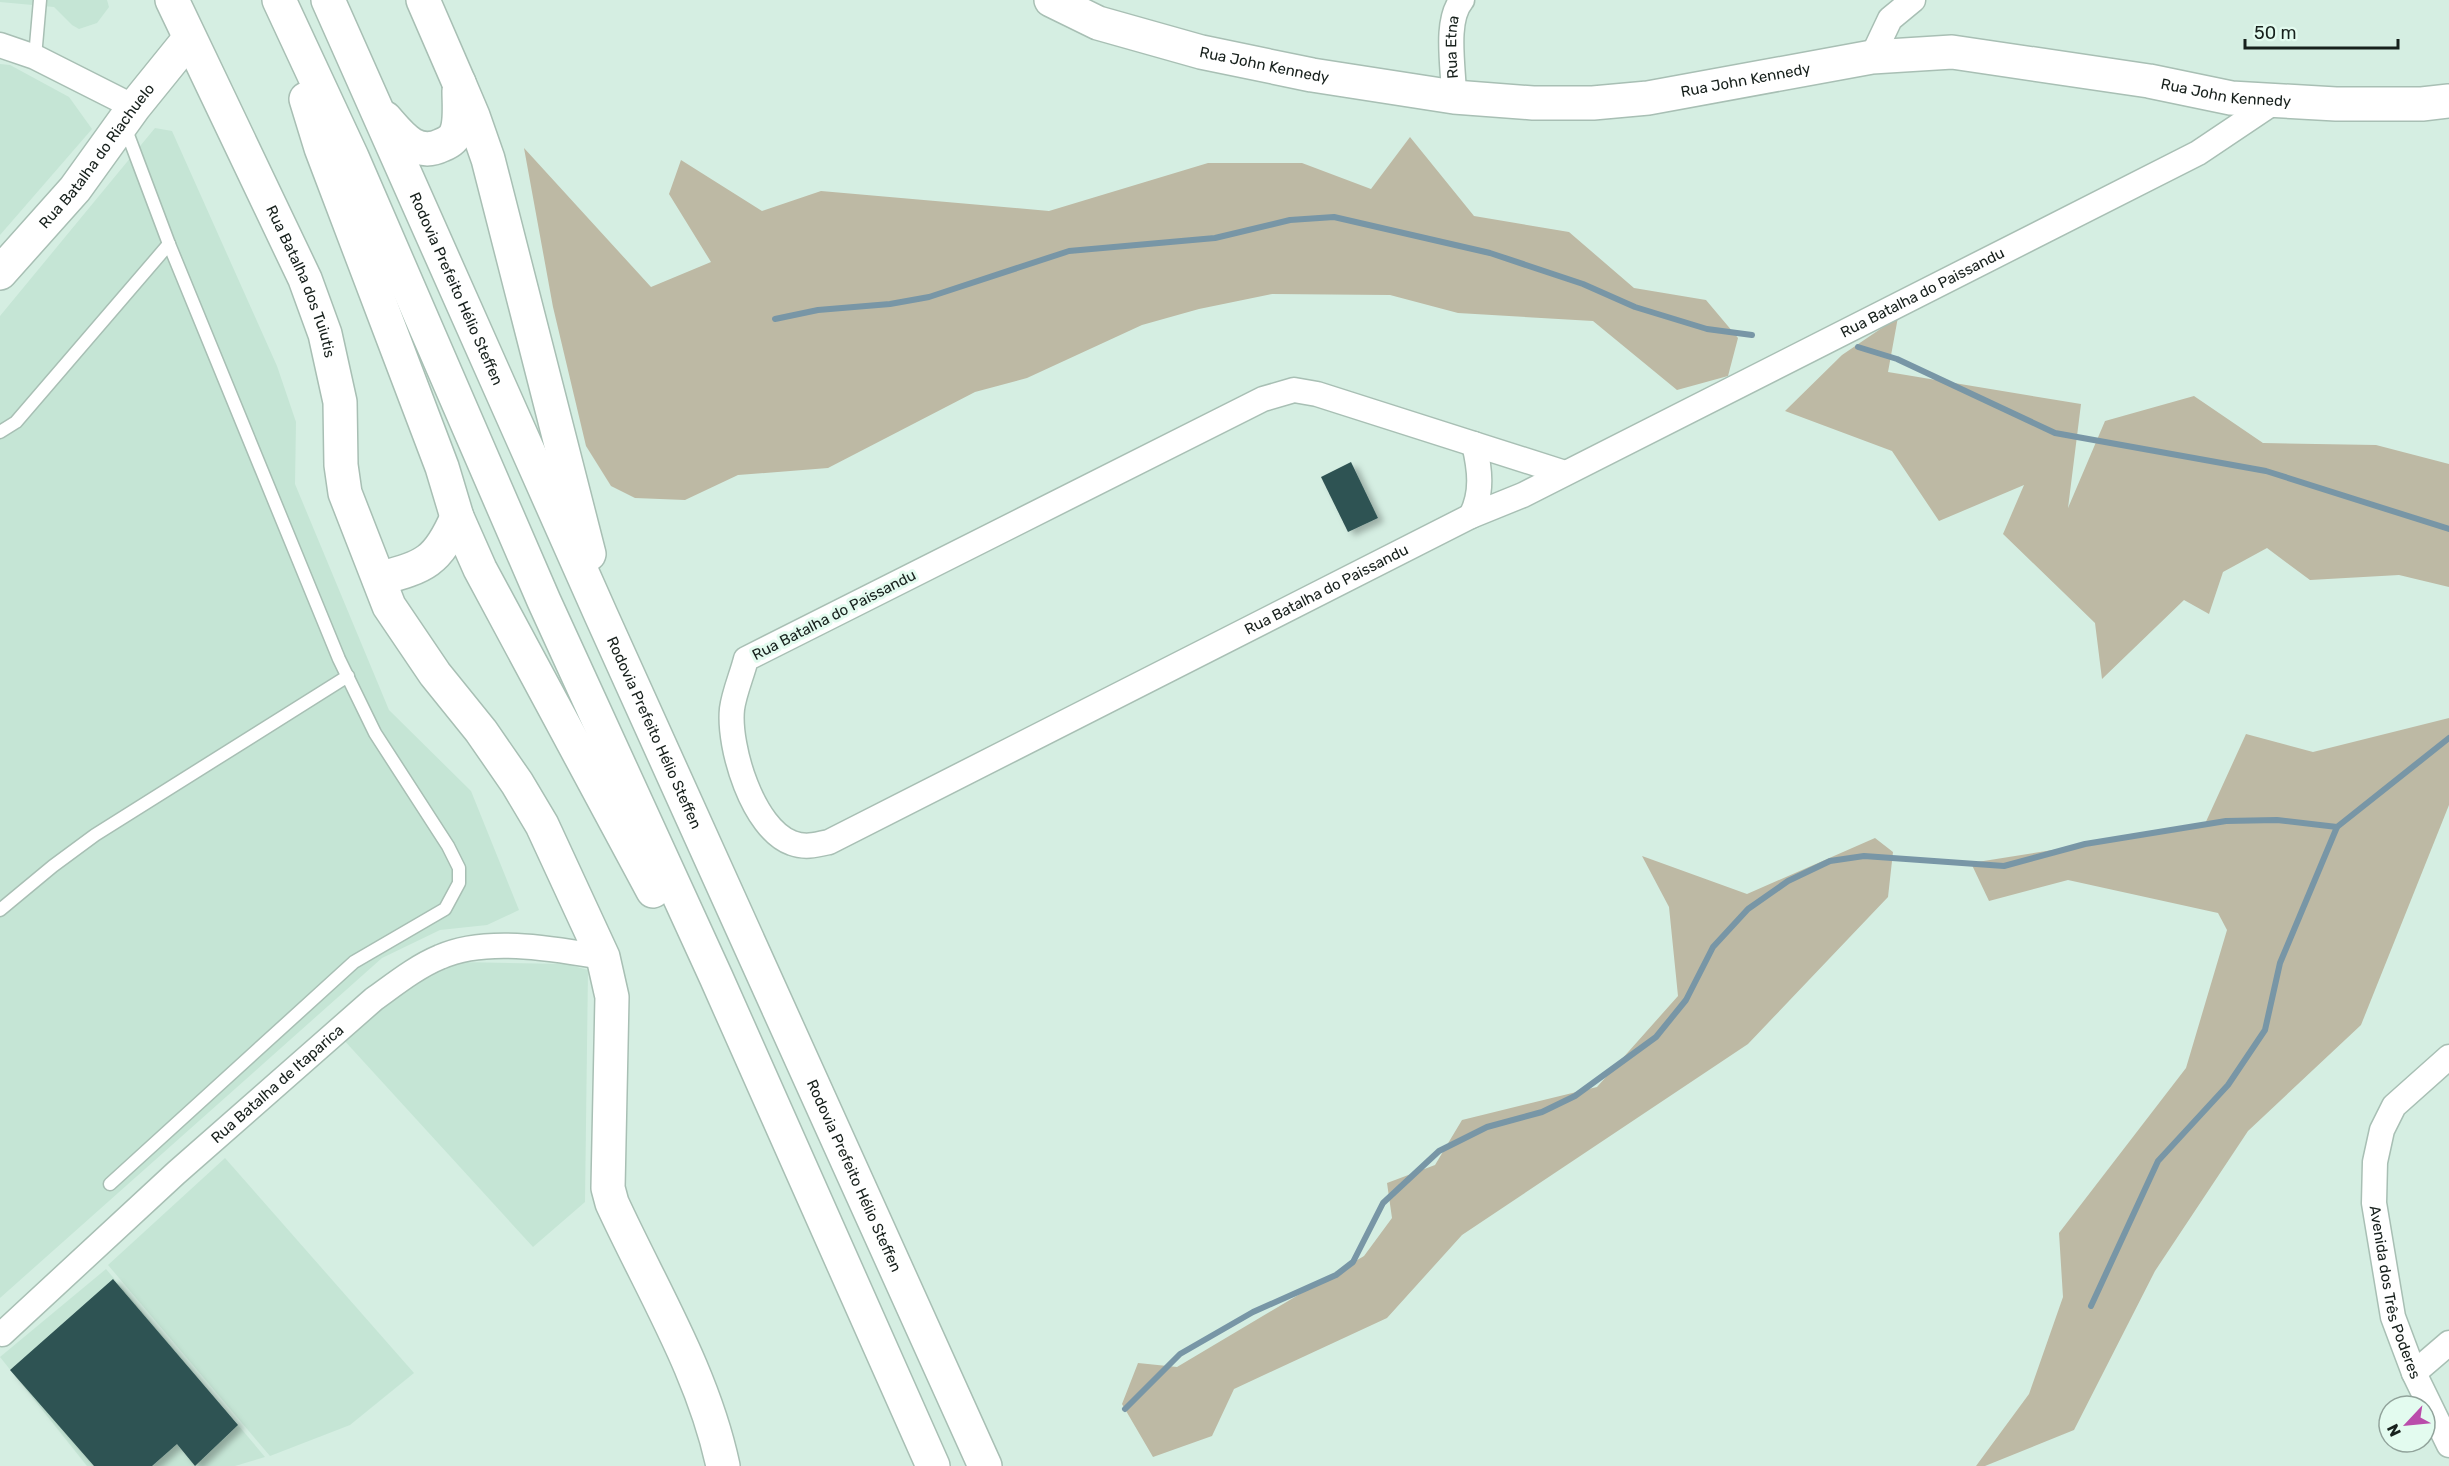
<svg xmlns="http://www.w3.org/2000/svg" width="2449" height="1466" font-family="Rubik,sans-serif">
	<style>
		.built { fill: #c5e5d5 }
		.green { fill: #bdb9a4 }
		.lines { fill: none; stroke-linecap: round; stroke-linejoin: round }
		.stream { stroke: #7896a6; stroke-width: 6 }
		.building { fill: #2f5253; filter: url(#shadow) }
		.lane-casing { stroke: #a8bfb4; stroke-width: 15 }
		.street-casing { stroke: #a8bfb4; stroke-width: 27 }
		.secondary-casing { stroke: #a8bfb4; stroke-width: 36 }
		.highway-casing { stroke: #a8bfb4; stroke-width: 36 }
		.lane { stroke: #fff; stroke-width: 12 }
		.street { stroke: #fff; stroke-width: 24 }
		.secondary { stroke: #fff; stroke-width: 33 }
		.highway { stroke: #fff; stroke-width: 33 }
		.labels { text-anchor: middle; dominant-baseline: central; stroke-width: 6; stroke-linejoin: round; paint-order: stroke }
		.street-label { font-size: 15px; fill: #17201c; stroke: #e3fbef }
	</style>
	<defs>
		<filter id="shadow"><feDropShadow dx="6" dy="4" stdDeviation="3" flood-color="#0004"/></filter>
	</defs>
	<rect width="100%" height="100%" fill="#d5eee2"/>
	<g class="built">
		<polygon points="0,0 107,0 109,7 97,23 79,29 72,25 54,7 0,2"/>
		<polygon points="0,64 10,65 69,97 92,129 0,235"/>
		<polygon points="155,128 172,131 277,366 296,422 295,484 389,710 471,791 519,910 487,925 440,930 382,958 0,1298 0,316"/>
		<polygon points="460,962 566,964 588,970 585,1202 533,1247 342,1038 412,986"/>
		<polygon points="225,1158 414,1373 350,1425 270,1456 108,1265"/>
		<polygon points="106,1269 265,1457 235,1466 87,1466 0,1357"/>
	</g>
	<g class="green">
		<polygon points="1410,137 1474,216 1569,232 1634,288 1706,300 1738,338 1728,376 1677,390 1593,321 1458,313 1390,295 1272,294 1199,309 1142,325 1027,378 975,392 828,468 738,475 685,500 635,498 611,486 586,446 553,307 524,148 651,287 711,262 669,194 681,160 762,211 821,191 1049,211 1208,163 1302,163 1371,189"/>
		<polygon points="1898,317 1888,372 2081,404 2068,508 2105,421 2194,396 2263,443 2376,445 2449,464 2449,587 2399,575 2310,580 2267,548 2223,572 2209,614 2184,600 2102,679 2095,623 2003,534 2024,485 1939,521 1892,451 1785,411 1842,355"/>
		<polygon points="2449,718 2449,805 2361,1025 2248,1131 2155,1271 2074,1430 1985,1466 1976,1466 2029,1394 2063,1297 2059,1233 2186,1068 2227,930 2218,913 2068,880 1989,901 1971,863 2204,826 2246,734 2313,752"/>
		<polygon points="1875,838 1893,852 1888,897 1748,1044 1462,1235 1387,1318 1234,1389 1212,1436 1153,1457 1122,1404 1138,1363 1177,1367 1364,1256 1392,1218 1387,1183 1435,1165 1462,1120 1597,1087 1678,996 1669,907 1642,856 1747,894"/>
	</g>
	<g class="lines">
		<g class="stream">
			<polyline points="775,319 818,310 890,304 929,297 1069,251 1215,238 1290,220 1334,217 1490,253 1583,284 1635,307 1707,329 1752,335"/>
			<polyline points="1858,347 1897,359 2055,433 2266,471 2449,529"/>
			<polyline points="2091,1306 2158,1161 2228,1085 2265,1030 2280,963 2337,827 2449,738"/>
			<polyline points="1125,1409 1180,1354 1253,1312 1336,1275 1353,1262 1383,1203 1439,1151 1487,1127 1542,1112 1575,1096 1656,1037 1686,1000 1713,947 1748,909 1788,881 1830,861 1864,856 2004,866 2085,844 2226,821 2277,820 2337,827"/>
		</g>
	</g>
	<g class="building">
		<polygon points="1351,462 1378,518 1348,532 1321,477"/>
		<polygon points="113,1279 238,1425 195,1466 177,1444 152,1466 94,1466 10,1370"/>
	</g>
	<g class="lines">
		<defs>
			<g id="lane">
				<polyline points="35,57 40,0"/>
				<polyline points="0,432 16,422 169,244"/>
				<polyline points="0,910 53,866 95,835 348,676"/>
				<polyline points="110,1184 354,962 445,909 459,883 459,868 448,846 375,733 339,659 169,244 125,127"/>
			</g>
			<g id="street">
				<polyline points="0,45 35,57 134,107"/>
				<polyline points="1872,57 1890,19 1913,0"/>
				<path id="s1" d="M 1454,97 C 1454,70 1444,21 1462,0"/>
				<path id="s2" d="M 1565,473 L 1317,394 L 1294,390 L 1263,399 L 746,659 C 742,675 734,693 732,709 C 728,747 753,829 792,843 C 805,848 816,845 829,842 L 1471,516 L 1523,495 L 2198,153 L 2274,102"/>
				<path d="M 1471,516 C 1483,493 1480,469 1474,444"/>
				<path id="s3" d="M 2449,1057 L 2394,1106 L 2382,1130 L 2375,1162 L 2374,1203 L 2393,1317 L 2414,1373 L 2449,1445"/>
				<path id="s4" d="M 2,1334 L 176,1173 L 374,999 C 395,984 416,967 440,957 C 486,936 555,949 603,957"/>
				<polyline points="2414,1373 2449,1343"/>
			</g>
			<g id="secondary">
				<path id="s5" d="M 172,0 L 305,279 L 325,334 L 340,402 L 341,465 L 345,493 L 389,606 L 435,674 L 481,731 L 517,783 L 542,825 L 603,957 L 612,997 L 608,1188 L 612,1203 C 652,1290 703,1372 723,1466"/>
				<polyline points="423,0 459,83"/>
				<path id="s6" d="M 1051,0 L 1098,23 L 1201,52 L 1312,75 L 1454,97 L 1533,103 L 1593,103 L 1648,98 L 1872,57 L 1952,52 L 2149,81 L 2231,98 L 2336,104 L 2422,104 L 2449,101"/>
				<path id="s7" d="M 0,273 L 75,189 L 134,107 L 189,39"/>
				<path d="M 379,579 C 425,566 437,563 457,517"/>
			</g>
			<g id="highway">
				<polyline points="279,0 352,157 544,601 716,977 933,1466"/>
				<path id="s8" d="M 328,0 L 601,615 L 985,1466"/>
				<polyline points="459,83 473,116 488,159 589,554"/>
				<polyline points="306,99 321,148 442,467 457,517 480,569 653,891"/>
				<path d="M 385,118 C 400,135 416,158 442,145 C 447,143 454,139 456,133 C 461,122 459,103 459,91"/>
			</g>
		</defs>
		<use href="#lane" class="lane-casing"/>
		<use href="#street" class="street-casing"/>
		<use href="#secondary" class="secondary-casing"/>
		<use href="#highway" class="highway-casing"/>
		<use href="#lane" class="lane"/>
		<use href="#street" class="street"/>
		<use href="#secondary" class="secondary"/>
		<use href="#highway" class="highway"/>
	</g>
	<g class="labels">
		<g class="street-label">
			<text stroke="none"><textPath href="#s1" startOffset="50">Rua Etna</textPath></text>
			<text stroke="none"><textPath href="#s6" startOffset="224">Rua John Kennedy</textPath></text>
			<text stroke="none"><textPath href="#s6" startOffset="710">Rua John Kennedy</textPath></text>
			<text stroke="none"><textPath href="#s6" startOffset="1196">Rua John Kennedy</textPath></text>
			<text stroke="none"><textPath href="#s7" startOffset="152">Rua Batalha do Riachuelo</textPath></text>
			<text stroke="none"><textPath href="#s5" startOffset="310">Rua Batalha dos Tuiutis</textPath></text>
			<text stroke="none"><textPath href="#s8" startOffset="316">Rodovia Prefeito Hélio Steffen</textPath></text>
			<text stroke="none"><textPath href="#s2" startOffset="2362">Rua Batalha do Paissandu</textPath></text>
			<text stroke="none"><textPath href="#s2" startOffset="1696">Rua Batalha do Paissandu</textPath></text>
			<text transform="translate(834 615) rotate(-27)">Rua Batalha do Paissandu</text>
			<text stroke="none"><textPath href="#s8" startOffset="802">Rodovia Prefeito Hélio Steffen</textPath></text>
			<text stroke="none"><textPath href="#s4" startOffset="372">Rua Batalha de Itaparica</textPath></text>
			<text stroke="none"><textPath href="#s8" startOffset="1288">Rodovia Prefeito Hélio Steffen</textPath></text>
			<text stroke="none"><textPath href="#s3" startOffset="266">Avenida dos Três Poderes</textPath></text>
		</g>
	</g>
	<g transform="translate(2407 1424) rotate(244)"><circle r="28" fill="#e3fbef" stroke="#91a39b" stroke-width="1.5"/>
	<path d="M0-4.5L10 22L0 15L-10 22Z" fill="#ba4cab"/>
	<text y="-9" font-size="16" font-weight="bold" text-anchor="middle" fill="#17201c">N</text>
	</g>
	<path d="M2245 39v9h153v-9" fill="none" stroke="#17201c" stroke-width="3"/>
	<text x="2254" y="39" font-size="18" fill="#17201c" stroke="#e3fbef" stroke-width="4.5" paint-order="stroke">50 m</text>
</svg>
